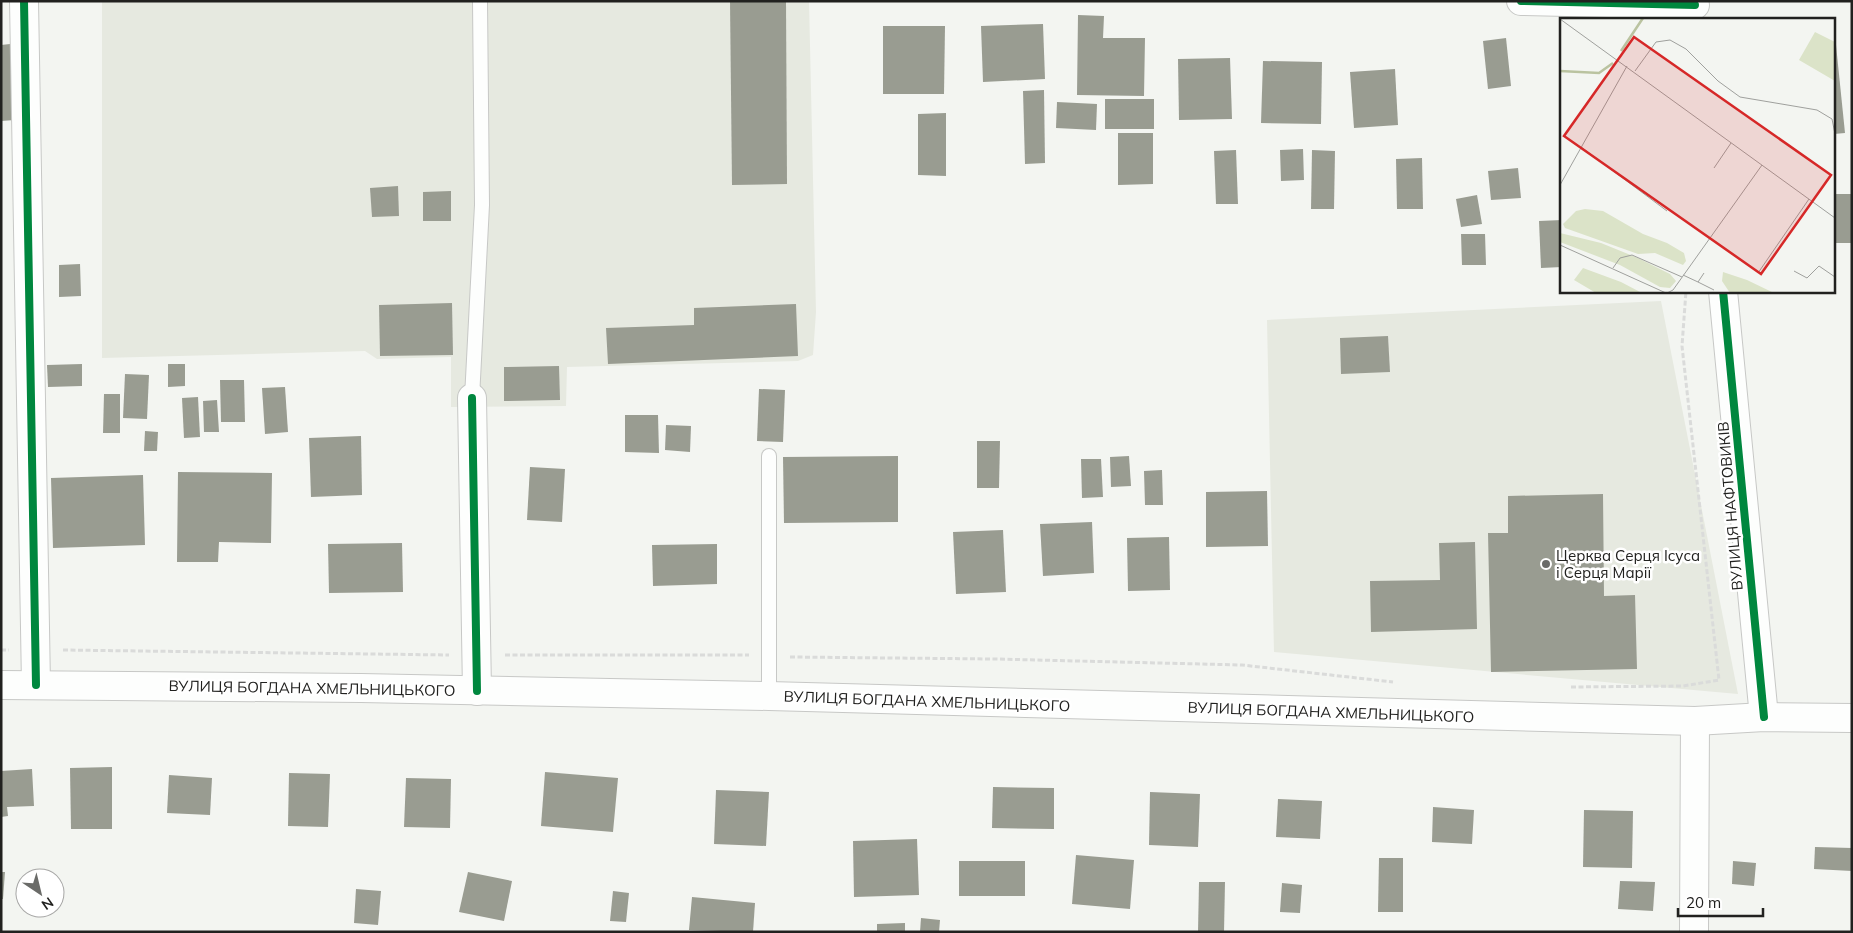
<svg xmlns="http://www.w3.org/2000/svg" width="1853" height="933" font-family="Mulish,sans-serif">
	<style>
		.built { fill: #e6e9e0 }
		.building { fill: #999c91 }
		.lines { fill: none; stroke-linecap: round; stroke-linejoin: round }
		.service-casing { stroke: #c7c8c6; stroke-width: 16 }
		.minor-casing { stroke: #c7c8c6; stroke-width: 30 }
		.primary-casing { stroke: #c7c8c6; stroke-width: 30 }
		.path { stroke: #dadbda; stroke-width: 3; stroke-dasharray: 5 2.5; stroke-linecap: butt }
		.service { stroke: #fdfefd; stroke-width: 14 }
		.minor { stroke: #fdfefd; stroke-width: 28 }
		.primary { stroke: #fdfefd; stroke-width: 28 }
		.cycleway-casing { stroke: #fff; stroke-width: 11 }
		.cycleway { stroke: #00873e; stroke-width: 8 }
		.poi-dot { fill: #6a6b68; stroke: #fff; stroke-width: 2 }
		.labels { text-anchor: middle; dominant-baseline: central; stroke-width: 5; stroke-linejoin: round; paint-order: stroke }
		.street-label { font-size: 15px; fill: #21211f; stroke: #fff }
		.poi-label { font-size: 15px; fill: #21211f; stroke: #fff; text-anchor: start }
		.inset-river { fill: none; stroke: #bac3a0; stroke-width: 2.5 }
		.inset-road { fill: none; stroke: #9fa09d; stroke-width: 1 }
		.view { fill: #d62828; fill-opacity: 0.15; stroke: #d62828; stroke-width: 2.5 }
		.inset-edge { fill: none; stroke: #21211f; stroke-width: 2.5 }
	</style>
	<rect width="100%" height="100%" fill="#f3f5f1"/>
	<g class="built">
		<polygon points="102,1 809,1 816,312 813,355 798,361 567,367 566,406 451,407 451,357 377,359 365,351 102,358"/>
		<polygon points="1661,301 1738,694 1274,652 1267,320"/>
	</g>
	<g class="building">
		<polygon points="730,1 786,1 787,184 732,185"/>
		<polygon points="1078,15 1104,16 1103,38 1145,38 1144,96 1077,95"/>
		<polygon points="1043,24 1045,79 983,82 981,26"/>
		<polygon points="883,26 945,26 944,94 883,94"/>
		<polygon points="1506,38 1511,86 1488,89 1483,41"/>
		<polygon points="10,44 15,120 1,121 1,45"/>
		<polygon points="1834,45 1836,45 1845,133 1834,134"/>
		<polygon points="1230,58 1232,119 1179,120 1178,59"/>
		<polygon points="1263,61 1322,62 1321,124 1261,123"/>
		<polygon points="1395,69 1398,125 1354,128 1350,72"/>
		<polygon points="1044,90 1045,163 1025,164 1023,91"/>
		<rect x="1105" y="99" width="49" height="30"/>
		<polygon points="1057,102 1097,104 1096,130 1056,128"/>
		<polygon points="946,113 946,176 918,175 918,114"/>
		<polygon points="1118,133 1153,133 1153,184 1118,185"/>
		<polygon points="1303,149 1304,180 1281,181 1280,150"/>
		<polygon points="1236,150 1238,204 1216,204 1214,151"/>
		<polygon points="1312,150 1335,151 1334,209 1311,209"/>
		<polygon points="1422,158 1423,209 1397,209 1396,159"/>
		<polygon points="1518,168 1521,198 1491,200 1488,171"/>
		<polygon points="398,186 399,216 372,217 370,188"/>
		<polygon points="451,191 451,221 423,221 423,192"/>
		<rect x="1834" y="194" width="18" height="49"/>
		<polygon points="1477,195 1482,224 1461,227 1456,199"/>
		<polygon points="1562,220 1562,267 1541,268 1539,221"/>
		<polygon points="1461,234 1485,234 1486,265 1462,265"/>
		<polygon points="80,264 81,296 59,297 59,265"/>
		<polygon points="452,303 453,355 380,356 379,305"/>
		<polygon points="796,304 798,356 608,364 606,328 694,325 694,308"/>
		<polygon points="1388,336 1390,372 1341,374 1340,338"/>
		<polygon points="82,364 82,386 48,387 47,365"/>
		<polygon points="168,364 185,364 185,386 168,387"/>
		<polygon points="559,366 560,400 504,401 504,367"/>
		<polygon points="125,374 149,375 147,419 123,418"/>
		<polygon points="220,380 244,380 245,422 221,422"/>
		<polygon points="285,387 288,432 265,434 262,388"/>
		<polygon points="759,389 785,390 783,442 757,441"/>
		<polygon points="104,394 120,394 120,433 103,433"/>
		<polygon points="198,397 200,437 184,438 182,398"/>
		<polygon points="217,400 219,432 204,432 203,401"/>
		<polygon points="625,415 658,415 659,453 625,452"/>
		<polygon points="666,425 691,426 690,452 665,450"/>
		<polygon points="145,431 158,432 157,451 144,451"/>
		<polygon points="361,436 362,495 311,497 309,438"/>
		<polygon points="977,441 1000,441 999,488 977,488"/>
		<polygon points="898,456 898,522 784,523 783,457"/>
		<polygon points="1129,456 1131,486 1111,487 1110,457"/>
		<polygon points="1081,459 1101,459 1103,497 1082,498"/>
		<polygon points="530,467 565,469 562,522 527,520"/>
		<polygon points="1162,470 1163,505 1145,505 1144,471"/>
		<polygon points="178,472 272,473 271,543 219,542 218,562 177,562"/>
		<polygon points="143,475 145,545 53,548 51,478"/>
		<polygon points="1267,491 1268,546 1206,547 1206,492"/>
		<polygon points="1603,494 1604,596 1635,595 1637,669 1491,672 1488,533 1508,533 1508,496"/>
		<polygon points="1092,522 1094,573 1043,576 1040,524"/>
		<polygon points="1003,530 1006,592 956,594 953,532"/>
		<polygon points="1169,537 1170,590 1128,591 1127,538"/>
		<polygon points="1475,542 1477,629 1371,632 1370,581 1440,580 1439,543"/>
		<polygon points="402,543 403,592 329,593 328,544"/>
		<polygon points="717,544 717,584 653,586 652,545"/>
		<polygon points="112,767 112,829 71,829 70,768"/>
		<polygon points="32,769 34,806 7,807 8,816 1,817 1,771"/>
		<polygon points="545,772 618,778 613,832 541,826"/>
		<polygon points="289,773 330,774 328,827 288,826"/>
		<polygon points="169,775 212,778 210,815 167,813"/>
		<polygon points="406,778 451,779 450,828 404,827"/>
		<polygon points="993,787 1054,788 1054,829 992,828"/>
		<polygon points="716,790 769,792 766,846 714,844"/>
		<polygon points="1150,792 1200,794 1198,847 1149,845"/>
		<polygon points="1278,799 1322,801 1320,839 1276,837"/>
		<polygon points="1433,807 1474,810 1472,844 1432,842"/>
		<polygon points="1584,810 1633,811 1632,868 1583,867"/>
		<polygon points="917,839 919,895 854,897 853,841"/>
		<polygon points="1815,847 1852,848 1852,871 1814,869"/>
		<polygon points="1076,855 1134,860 1130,909 1072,904"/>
		<polygon points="1379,858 1403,858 1403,912 1378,912"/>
		<rect x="959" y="861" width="66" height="35"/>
		<polygon points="1733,861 1756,863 1754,886 1732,884"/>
		<polygon points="1,872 5,872 3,899 1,899"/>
		<polygon points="468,872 512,881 504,921 459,912"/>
		<polygon points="1620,881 1655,882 1653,911 1618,909"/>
		<polygon points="1199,882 1225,882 1224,932 1198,932"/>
		<polygon points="1282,883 1302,885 1300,913 1280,912"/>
		<polygon points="356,889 381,891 378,925 354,923"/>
		<polygon points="613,891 629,893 626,922 610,921"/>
		<polygon points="692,897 755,903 753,932 689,930"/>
		<polygon points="921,918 940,920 939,932 920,932"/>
		<polygon points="905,923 905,932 877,932 877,924"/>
	</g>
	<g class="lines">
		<defs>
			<g id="service">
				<polyline points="472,398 482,205 480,1"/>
				<polyline points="769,456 769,696"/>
			</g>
			<g id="minor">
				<polyline points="24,1 36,685"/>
				<polyline points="1521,1 1695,5"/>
				<polyline points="1723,291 1764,717"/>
				<polyline points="472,398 477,691"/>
				<polyline points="1694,932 1695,721"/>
			</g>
			<polyline id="primary" points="1,685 361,688 769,696 1695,721 1764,717 1852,718"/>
		</defs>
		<use href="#service" class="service-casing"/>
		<use href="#minor" class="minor-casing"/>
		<use href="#primary" class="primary-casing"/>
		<g class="path">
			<polyline points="1,650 9,650"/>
			<polyline points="63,650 449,655"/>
			<polyline points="505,655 749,655"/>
			<polyline points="790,657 995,659 1242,665 1393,682"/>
			<polyline points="1571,687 1683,686 1719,680 1682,346 1686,291"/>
		</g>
		<use href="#service" class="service"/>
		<use href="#minor" class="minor"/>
		<use href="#primary" class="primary"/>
		<defs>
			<g id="cycleway">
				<polyline points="24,1 36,685"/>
				<polyline points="1521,1 1695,5"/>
				<polyline points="1723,291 1764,717"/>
				<polyline points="472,398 477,691"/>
			</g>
		</defs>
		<use href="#cycleway" class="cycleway-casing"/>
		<use href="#cycleway" class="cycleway"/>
	</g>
	<circle class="poi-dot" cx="1546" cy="564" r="5"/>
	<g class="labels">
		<g class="street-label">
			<text transform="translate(1730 506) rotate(-95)">ВУЛИЦЯ НАФТОВИКІВ</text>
			<text transform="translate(312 688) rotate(1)">ВУЛИЦЯ БОГДАНА ХМЕЛЬНИЦЬКОГО</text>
			<text transform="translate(927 701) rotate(2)">ВУЛИЦЯ БОГДАНА ХМЕЛЬНИЦЬКОГО</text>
			<text transform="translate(1331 712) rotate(2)">ВУЛИЦЯ БОГДАНА ХМЕЛЬНИЦЬКОГО</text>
		</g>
		<g class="poi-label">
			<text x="1556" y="555">Церква Серця Ісуса<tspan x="1556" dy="17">і Серця Марії</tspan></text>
		</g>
	</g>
	<g transform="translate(1560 18)">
		<rect width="275" height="275" fill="#f3f5f1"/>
		<path d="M 255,14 L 275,24 L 275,63 L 239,42 ZM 25,191 L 43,193 L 83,216 L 107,225 L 124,235 L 126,243 L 123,247 L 95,235 L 78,236 L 5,210 L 3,206 L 16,193 ZM 0,215 L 41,225 L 78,240 L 110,256 L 116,263 L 110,270 L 100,269 L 60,247 L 0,224 ZM 23,250 L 61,264 L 82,275 L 36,275 L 14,262 ZM 163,254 L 187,262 L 214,275 L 170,275 L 162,263 Z" fill="#dbe3c8"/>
		<path class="inset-river" d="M 61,33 L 83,0M 0,53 L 39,55 L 53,45"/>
		<path class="inset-road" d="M 0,1 L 275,200M 75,53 L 96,24 L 110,22 L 126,31 L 158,63 L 180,79 L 257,92 L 272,101 L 275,116M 21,129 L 107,193M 154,150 L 171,125M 0,167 L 67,48M 0,227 L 106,275M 53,250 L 60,240 L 72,237 L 122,259M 234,253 L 247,260 L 259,248 L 275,259M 198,255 L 249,181M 123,257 L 138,264 L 144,255M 138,264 L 154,272M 107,275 L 113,272 L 202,147"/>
		<path class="view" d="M 74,19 L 271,157 L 201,256 L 4,118 Z"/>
		<rect width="275" height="275" class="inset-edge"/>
	</g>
	<rect width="1853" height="933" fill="none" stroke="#21211f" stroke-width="5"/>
	<g transform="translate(40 893) rotate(145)"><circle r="24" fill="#ffffff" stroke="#a6a6a5"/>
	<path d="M0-4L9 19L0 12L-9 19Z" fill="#6a6b68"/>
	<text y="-8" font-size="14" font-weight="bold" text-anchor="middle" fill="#21211f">N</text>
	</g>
	<path d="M1678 908v8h85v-8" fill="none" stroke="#21211f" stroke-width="2.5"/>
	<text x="1686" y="908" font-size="15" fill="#21211f" stroke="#ffffff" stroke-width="4" paint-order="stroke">20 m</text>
</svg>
